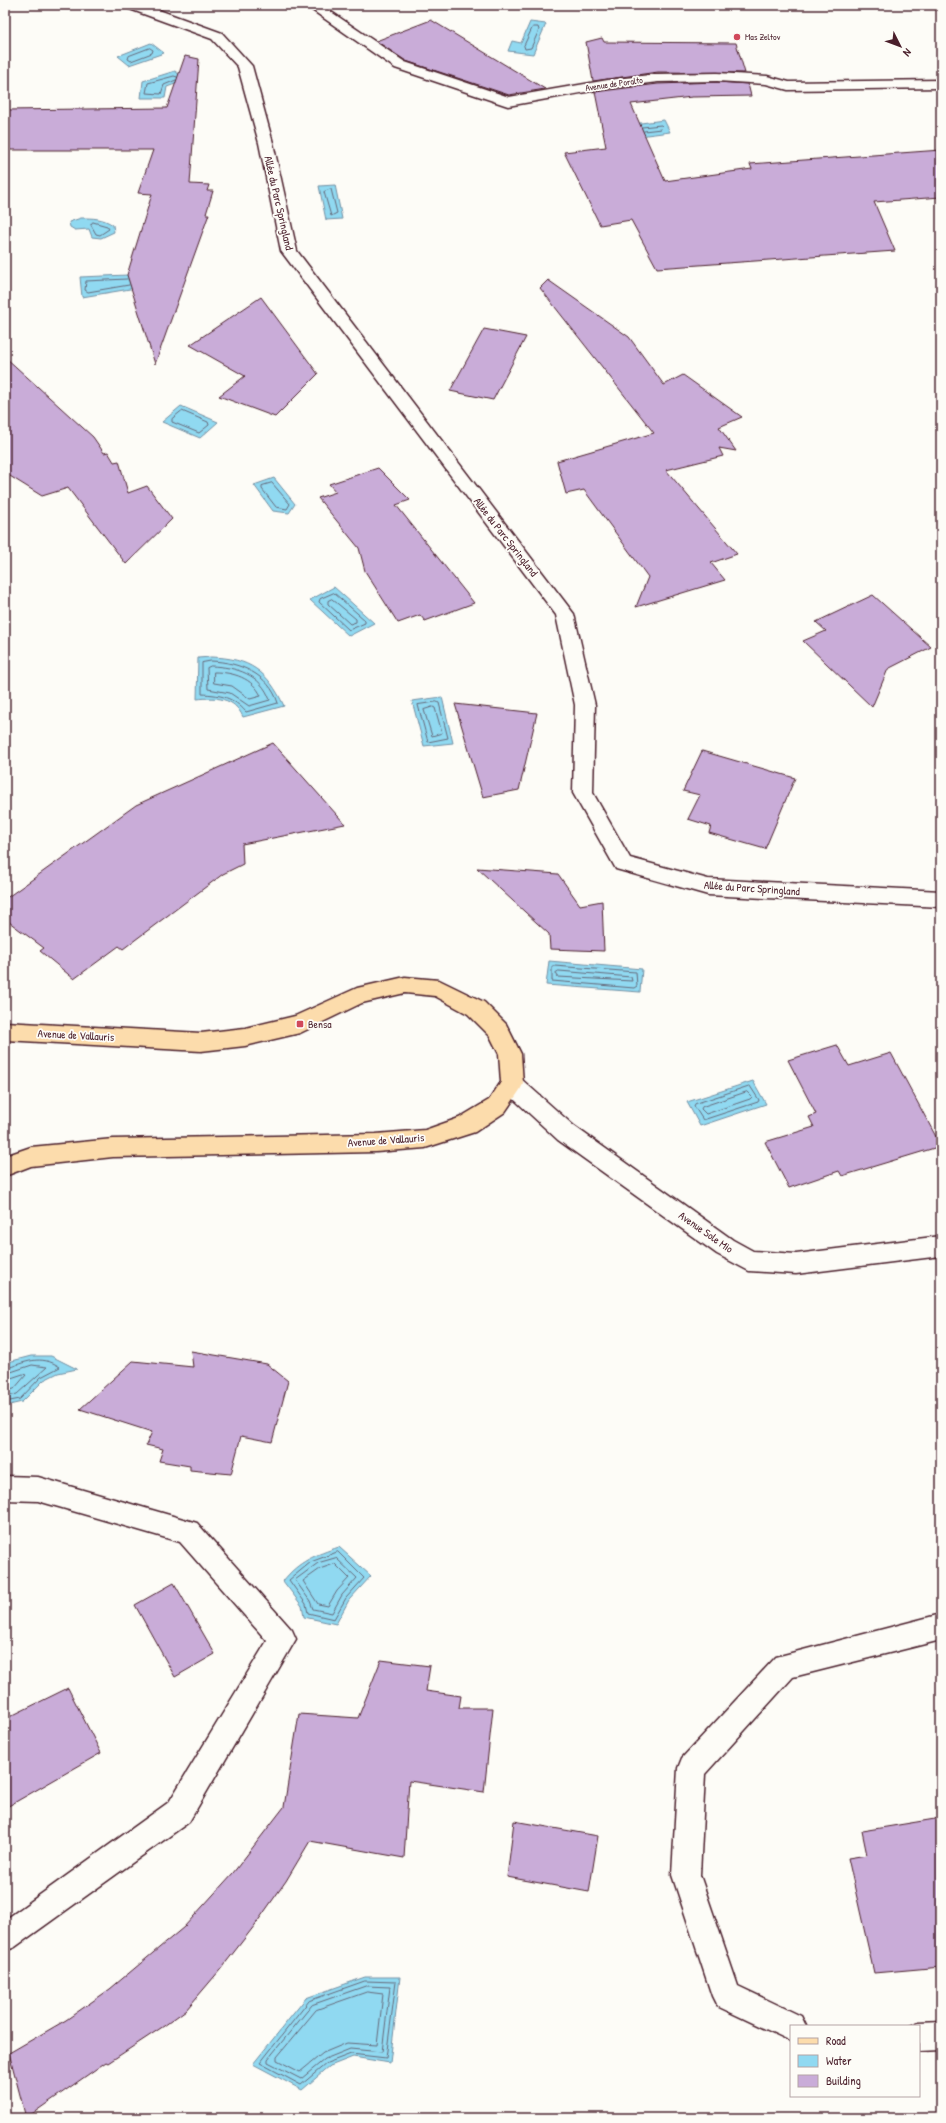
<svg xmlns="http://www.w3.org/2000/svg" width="946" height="2123" font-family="'Patrick Hand',sans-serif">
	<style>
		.water { fill: #90d9f1; stroke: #748fa2 }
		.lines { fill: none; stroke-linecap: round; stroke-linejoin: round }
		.shore { stroke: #66697a; stroke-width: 1 }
		.building { fill: #c9acd8; stroke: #4a1f2b }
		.minor-casing { stroke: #4a1f2b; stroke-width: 3 }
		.major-casing { stroke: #4a1f2b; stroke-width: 3 }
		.minor { fill: #fdfcf7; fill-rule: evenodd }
		.major { fill: #fcdcac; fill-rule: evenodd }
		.poi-dot { fill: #d1495b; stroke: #fdfcf7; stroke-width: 1.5 }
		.labels { text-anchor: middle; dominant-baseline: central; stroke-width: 3.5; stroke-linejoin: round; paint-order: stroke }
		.far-poi-label { font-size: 9px; fill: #4a1f2b; stroke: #fdfcf7; text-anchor: start }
		.far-street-label { font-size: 9px; fill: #4a1f2b; stroke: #fdfcf7 }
		.street-label { font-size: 11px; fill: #4a1f2b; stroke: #fdfcf7 }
		.poi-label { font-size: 11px; fill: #4a1f2b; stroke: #fdfcf7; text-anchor: start }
	</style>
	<rect width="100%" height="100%" fill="#fdfcf7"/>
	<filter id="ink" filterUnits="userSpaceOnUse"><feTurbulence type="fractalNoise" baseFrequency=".025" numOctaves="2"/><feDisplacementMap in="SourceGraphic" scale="8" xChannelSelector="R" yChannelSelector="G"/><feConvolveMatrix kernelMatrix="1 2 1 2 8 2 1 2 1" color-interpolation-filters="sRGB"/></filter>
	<g filter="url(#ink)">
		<g class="water">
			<polygon points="530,22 546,24 533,54 508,51 512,41 521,43"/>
			<polygon points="151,43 164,53 129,65 118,56"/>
			<polygon points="175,71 186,80 167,87 165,98 141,98 143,81"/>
			<polygon points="664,120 670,132 616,139 610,127"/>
			<polygon points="335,185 342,219 326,220 319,186"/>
			<path d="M 81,218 C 93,218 103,218 113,225 L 114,232 L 101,238 L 92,237 L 89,229 L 75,230 L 70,227 L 69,222 Z"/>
			<polygon points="152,274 154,285 82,297 80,277"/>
			<polygon points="181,406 218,422 200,438 162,422"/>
			<polygon points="274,478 295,504 289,513 273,511 254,485"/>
			<polygon points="334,587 374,623 349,636 310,600"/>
			<path d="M 211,657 C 249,658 268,671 284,706 L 243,717 C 234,697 216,697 197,699 L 198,658 Z"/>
			<polygon points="442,697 453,743 424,746 412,701"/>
			<polygon points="549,961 642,969 640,992 546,985"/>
			<polygon points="753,1081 766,1104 700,1126 687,1102"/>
			<polygon points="31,1356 51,1356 77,1369 58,1373 44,1380 22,1402 5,1406 5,1366 12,1361"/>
			<path d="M 339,1547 L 371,1576 L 349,1600 L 336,1624 L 304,1617 L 302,1606 L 283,1581 C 299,1561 315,1555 339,1547 Z"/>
			<polygon points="365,1977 400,1977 390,2063 353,2057 330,2066 302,2090 253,2064 306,1998"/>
		</g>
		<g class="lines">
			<g class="shore">
				<polygon points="533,27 538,27 539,30 531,48 525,49 524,46"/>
				<polygon points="150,48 153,50 152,53 131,61 128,59 129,56"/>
				<polyline points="176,80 164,85 161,94 146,93 148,83 174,76 177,77"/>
				<polyline points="642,127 661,125 663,127 661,129 644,131"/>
				<polygon points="331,189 337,213 331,216 324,192"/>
				<polygon points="93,222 107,226 109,229 100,235 96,234 91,225"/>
				<polyline points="127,279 86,281 85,290 88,292 129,285"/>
				<polygon points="182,411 208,422 209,425 199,433 172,422 172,419"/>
				<polygon points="272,483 290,504 287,509 276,507 262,489 262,486"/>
				<polygon points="334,593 365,620 365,623 349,630 319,602 320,599"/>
				<polygon points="332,599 356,619 356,622 350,624 328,604 328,601"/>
				<path d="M 211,661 C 239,662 269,674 278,703 L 246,712 C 233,697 221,695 202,694 L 202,663 Z"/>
				<path d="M 211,666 C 236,667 261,674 270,700 L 249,706 L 230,693 L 208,689 L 207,668 Z"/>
				<path d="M 214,672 C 233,672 253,678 261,696 L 250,699 L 232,686 L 214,683 Z"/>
				<polygon points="437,702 439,703 448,738 428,742 418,705"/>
				<polygon points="433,707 435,708 442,733 432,736 424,710"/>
				<polygon points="554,966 636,972 637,986 634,988 552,981 552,968"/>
				<polygon points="559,971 631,977 632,981 558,977 556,973"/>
				<polygon points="750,1086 759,1100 758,1102 703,1120 694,1106 695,1104"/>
				<polygon points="747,1092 752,1097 750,1099 706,1114 701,1109 702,1107"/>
				<path d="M 5,1369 C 25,1362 41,1354 60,1367 L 41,1377 L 20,1399 L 5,1402"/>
				<polyline points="5,1374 32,1365 47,1367 17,1394 5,1397"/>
				<polyline points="5,1380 23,1374 26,1375 14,1389 5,1391"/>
				<polygon points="338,1552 364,1578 346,1598 334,1619 308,1613 306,1604 289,1580 311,1562"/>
				<polygon points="336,1558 357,1578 342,1595 332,1613 313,1609 310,1601 295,1580 318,1563"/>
				<polygon points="335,1564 349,1578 337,1591 328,1606 318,1604 303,1581 320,1569"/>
				<polygon points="365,1981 396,1982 386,2058 351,2054 327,2063 301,2085 260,2063 309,2001"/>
				<polygon points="366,1986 390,1987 382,2052 350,2049 325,2059 301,2079 268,2062 268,2059 312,2005"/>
				<polygon points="367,1992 383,1994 377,2045 347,2043 323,2053 300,2072 277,2060 277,2057 316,2010"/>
			</g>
		</g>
		<g class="building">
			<polygon points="431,20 545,89 509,95 406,61 376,41"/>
			<polygon points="602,38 604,42 736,43 745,73 658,72 593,81 586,42"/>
			<polygon points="185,56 199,59 190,184 209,185 207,191 213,191 206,214 209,214 155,364 127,275 152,194 138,193 153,150 5,150 5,110 167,108"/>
			<polygon points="717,82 748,84 751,96 692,97 631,104 665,181 752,169 750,164 941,150 941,197 874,202 895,251 657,268 631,220 600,225 564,152 606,147 595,92 658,84"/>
			<polygon points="548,280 629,337 664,385 683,375 742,417 719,427 736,451 719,448 723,456 666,470 737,554 711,563 725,580 636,607 648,577 584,490 566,494 557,461 654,433 540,288"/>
			<polygon points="261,297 318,374 275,417 219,396 245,376 190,345"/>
			<polygon points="484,329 526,337 493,400 450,391"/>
			<polygon points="5,357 93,437 104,453 108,452 114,462 119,461 128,493 147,486 172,519 126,564 68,488 42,496 5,473"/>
			<polygon points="378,468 410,500 396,505 474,603 425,621 420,615 398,623 365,571 359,548 318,498 336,492 329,484"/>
			<polygon points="873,595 931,647 888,669 872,707 803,641 826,631 816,622"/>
			<polygon points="455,704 537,713 519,790 483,797"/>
			<polygon points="273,743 345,824 242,844 243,864 223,874 123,949 119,946 74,979 40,951 44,948 5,919 5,899 136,805"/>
			<polygon points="702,751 795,778 765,849 709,833 711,826 688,819 700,795 683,791"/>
			<polygon points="477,868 558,874 580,905 602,901 604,951 550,949 549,934"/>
			<polygon points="837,1045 849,1066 891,1053 941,1146 842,1176 839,1171 789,1188 765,1142 814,1127 809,1117 816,1114 788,1060"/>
			<polygon points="191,1351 267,1364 288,1381 272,1442 241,1436 231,1474 190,1470 190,1466 159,1461 163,1449 146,1445 152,1432 80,1409 133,1361 193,1367"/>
			<polygon points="174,1583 215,1654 175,1677 135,1605"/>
			<polygon points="381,1660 430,1666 426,1691 461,1696 459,1708 493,1708 484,1792 409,1781 404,1858 310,1841 286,1881 255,1925 220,1970 186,2010 164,2026 108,2063 106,2062 26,2118 9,2053 66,2020 110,1989 184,1927 233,1873 284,1807 299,1714 358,1718"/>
			<polygon points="68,1688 101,1753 5,1808 5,1719"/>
			<polygon points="941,1818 941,1967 874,1973 848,1858 867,1855 862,1831"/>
			<polygon points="514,1821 598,1836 589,1892 507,1877"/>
		</g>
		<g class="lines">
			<defs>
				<g id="minor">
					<polygon points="125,5 145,5 222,33 252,66 273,143 297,251 574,614 595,705 593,793 630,858 708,879 941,891 941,907 708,895 616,869 573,793 575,705 556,615 281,251 259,143 238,67 212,39 127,8"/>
					<polygon points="305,5 321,5 405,62 509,97 608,80 658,74 717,73 767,76 789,82 941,80 941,88 788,90 766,84 717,81 658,82 608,88 508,106 395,68"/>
					<polygon points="512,1075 520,1078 574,1126 733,1240 753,1251 796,1254 941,1236 941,1256 796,1274 749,1271 717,1254 558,1140 504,1090 501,1084 504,1078"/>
					<polygon points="5,1476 38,1477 197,1523 292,1630 296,1639 189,1822 15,1947 5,1951 5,1920 169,1802 267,1641 180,1542 38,1501 5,1500"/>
					<polygon points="941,1614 941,1640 793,1677 705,1774 700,1875 738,1986 801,2016 806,2026 791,2026 791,2041 717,2006 712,1996 672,1875 678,1768 682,1758 776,1657"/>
					<polygon points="941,2021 941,2051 919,2052 919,2026 910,2026 919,2022"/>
				</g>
				<polygon id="major" points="405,977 439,980 484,1002 506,1024 521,1054 523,1084 520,1090 505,1112 475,1132 425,1148 376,1152 113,1157 31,1166 5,1176 5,1156 31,1147 113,1139 376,1134 425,1130 459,1118 489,1100 501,1082 499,1054 490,1036 468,1014 435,996 405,993 362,1003 300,1033 245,1046 201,1051 5,1040 5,1022 201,1033 245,1028 295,1016 357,988"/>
			</defs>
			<use href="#minor" class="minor-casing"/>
			<use href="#major" class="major-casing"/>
			<use href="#minor" class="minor"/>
			<use href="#major" class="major"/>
		</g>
	</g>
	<g class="poi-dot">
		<circle cx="737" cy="37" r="4"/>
		<rect x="296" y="1020" width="8" height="8" rx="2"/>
	</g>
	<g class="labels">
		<g class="far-poi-label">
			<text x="745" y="37">Mas Zeltov</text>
		</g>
		<g class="far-street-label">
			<text transform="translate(614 84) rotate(-8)">Avenue de Poralto</text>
		</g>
		<g class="street-label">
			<text transform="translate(279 203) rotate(77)">Allée du Parc Springland</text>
			<text transform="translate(506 537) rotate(52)">Allée du Parc Springland</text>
			<text transform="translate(752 888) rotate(4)">Allée du Parc Springland</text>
			<text transform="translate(76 1035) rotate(3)">Avenue de Vallauris</text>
			<text transform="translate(386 1140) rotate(-4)">Avenue de Vallauris</text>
			<text transform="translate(706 1232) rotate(35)">Avenue Sole Mio</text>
		</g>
		<g class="poi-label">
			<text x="308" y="1024">Bensa</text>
		</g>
	</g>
	<rect width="946" height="2123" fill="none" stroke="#fdfcf7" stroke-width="20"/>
	<rect x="10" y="10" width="926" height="2103" fill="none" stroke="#4a1f2b" stroke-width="1.5" filter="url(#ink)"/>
	<rect x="790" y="2025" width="130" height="72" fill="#fdfcf7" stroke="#b5a4a5"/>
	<rect x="798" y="2038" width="20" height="6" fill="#fcdcac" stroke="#b5a4a5"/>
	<text x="826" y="2045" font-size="12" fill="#4a1f2b">Road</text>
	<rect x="798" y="2055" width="20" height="12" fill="#90d9f1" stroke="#b5a4a5"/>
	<text x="826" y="2065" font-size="12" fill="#4a1f2b">Water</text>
	<rect x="798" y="2075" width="20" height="12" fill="#c9acd8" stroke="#b5a4a5"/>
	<text x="826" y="2085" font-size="12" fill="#4a1f2b">Building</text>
	<g transform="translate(900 46) rotate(132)" stroke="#fdfcf7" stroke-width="3" paint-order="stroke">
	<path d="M0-3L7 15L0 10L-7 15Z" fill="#4a1f2b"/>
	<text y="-6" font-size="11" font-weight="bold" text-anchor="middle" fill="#4a1f2b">N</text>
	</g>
</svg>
